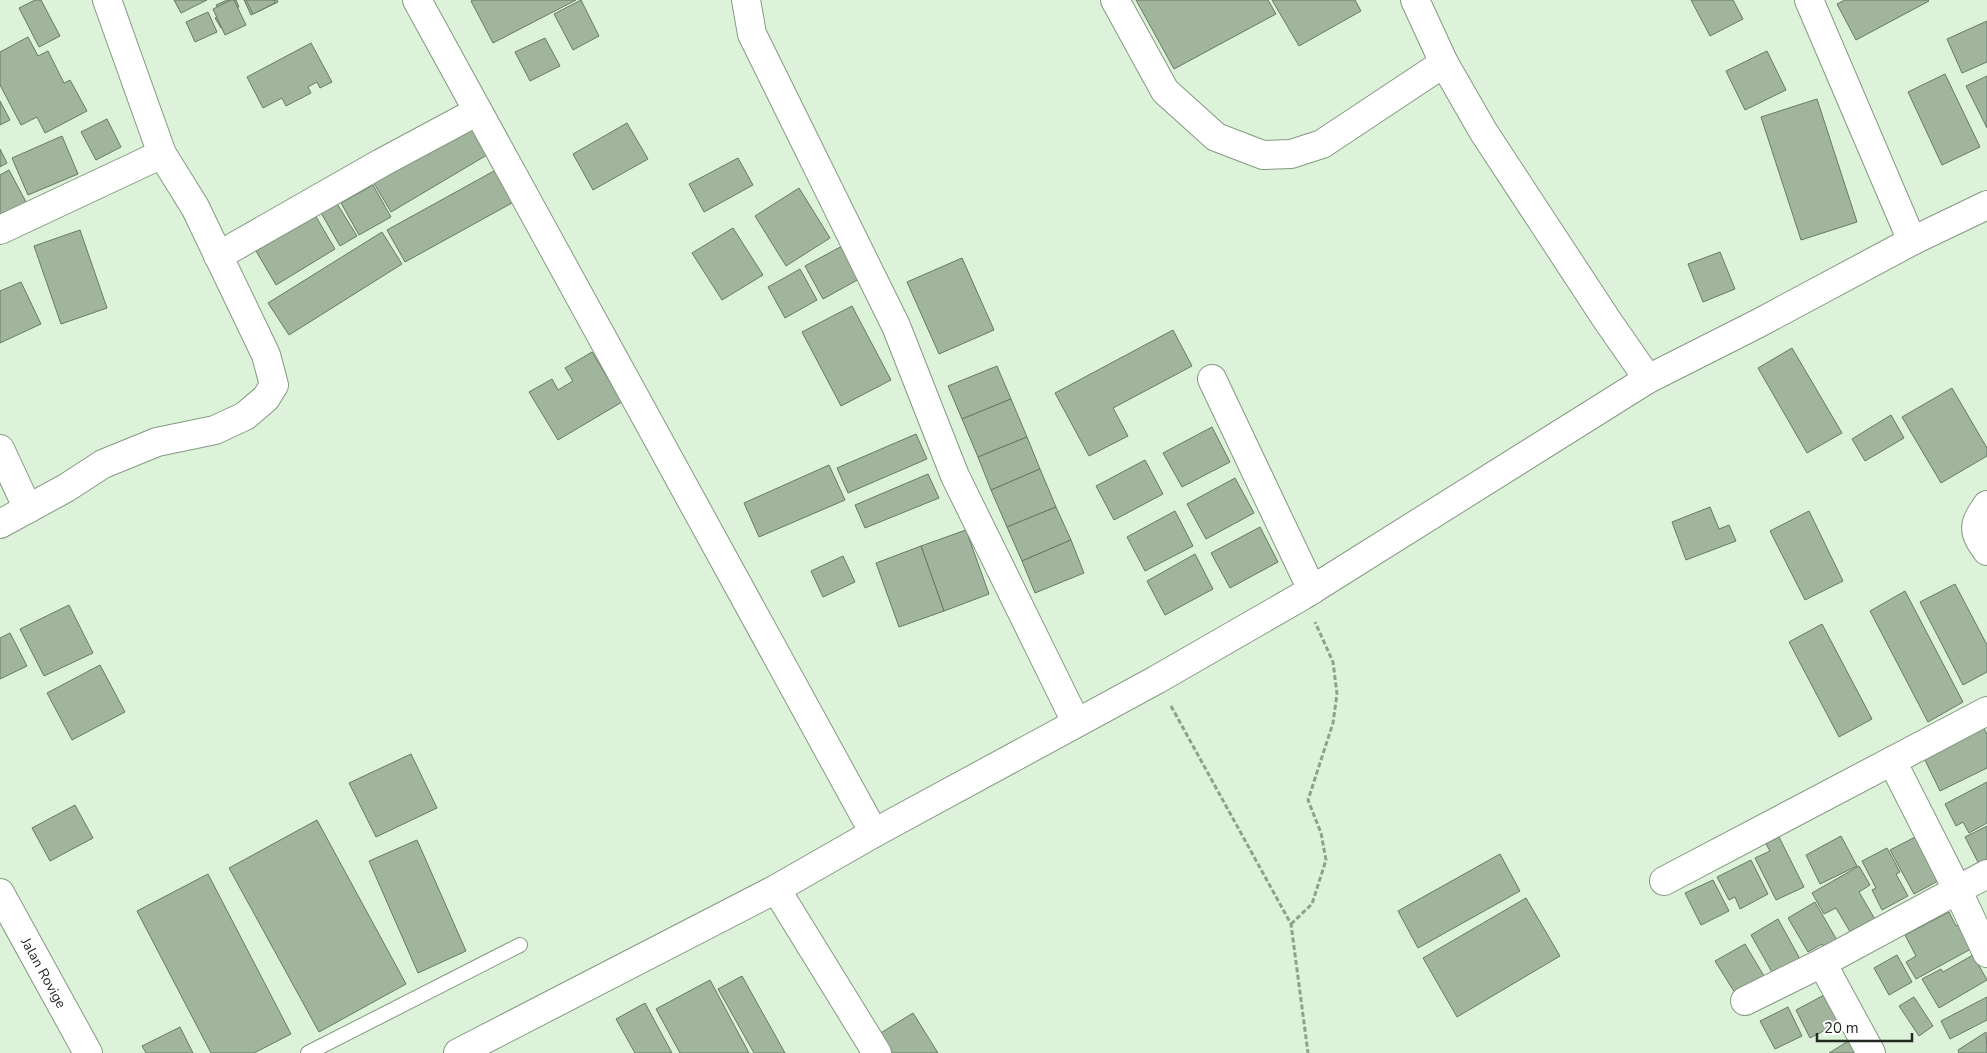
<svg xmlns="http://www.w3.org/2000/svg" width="1987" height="1053" font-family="'Nunito Sans',sans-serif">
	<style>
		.building { fill: #a0b59c; stroke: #677a64 }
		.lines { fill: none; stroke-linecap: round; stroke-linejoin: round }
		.lane-casing { stroke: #859982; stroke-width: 16 }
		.street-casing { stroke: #859982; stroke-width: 30 }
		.path { stroke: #8fa08d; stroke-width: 3; stroke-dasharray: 5 2.5; stroke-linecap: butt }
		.lane { stroke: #fff; stroke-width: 14 }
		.street { stroke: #fff; stroke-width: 28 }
		.labels { text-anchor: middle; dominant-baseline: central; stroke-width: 4.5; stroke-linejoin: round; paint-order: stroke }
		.street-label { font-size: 14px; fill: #222a21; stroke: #fff }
	</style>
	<rect width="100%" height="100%" fill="#dcf2d9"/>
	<g class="building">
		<polygon points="35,0 41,0 60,36 39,47 19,8"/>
		<polygon points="174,0 207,0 181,13"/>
		<polygon points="227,0 236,0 239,7 233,9 238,20 221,28 215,18 221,14 216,5"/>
		<polygon points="231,0 234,0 246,25 225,35 213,9"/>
		<polygon points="244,0 277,0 278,2 251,15"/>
		<polygon points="246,0 274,0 275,3 253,14"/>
		<polygon points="473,0 576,0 493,43 471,1"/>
		<polygon points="581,0 599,36 573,50 554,14"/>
		<polygon points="1136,0 1268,0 1276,14 1174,69"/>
		<polygon points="1272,0 1355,0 1361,11 1299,46"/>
		<polygon points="1691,0 1733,0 1743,19 1710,36"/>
		<polygon points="1845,0 1928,0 1929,1 1856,40 1837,4"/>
		<polygon points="208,12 217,32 195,42 186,22"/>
		<polygon points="1987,21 1987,62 1962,73 1947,39"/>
		<polygon points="28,37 38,56 48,51 64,83 70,80 87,111 45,133 37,117 21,125 0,85 0,52"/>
		<polygon points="545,38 560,66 530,81 515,52"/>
		<polygon points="311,43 332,82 320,88 317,82 308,87 311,93 286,106 282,98 263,108 247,77"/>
		<polygon points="1767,51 1786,90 1745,110 1726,71"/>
		<polygon points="1945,74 1980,147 1942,165 1908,92"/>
		<polygon points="1987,76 1987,128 1966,86"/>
		<polygon points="1817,99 1857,222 1801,240 1761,117"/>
		<polygon points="0,101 10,120 0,125"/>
		<polygon points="107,119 121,147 96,160 81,132"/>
		<polygon points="473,120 492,152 391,212 372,180"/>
		<polygon points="627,123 648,159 593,190 573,154"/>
		<polygon points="62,136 78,174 28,195 12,158"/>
		<polygon points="0,149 7,163 0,167"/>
		<polygon points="738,158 753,185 704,212 689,184"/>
		<polygon points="503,166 521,198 405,262 387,230"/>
		<polygon points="9,170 26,202 0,216 0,175"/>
		<polygon points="373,185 391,217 359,235 341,203"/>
		<polygon points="799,188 830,238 786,266 755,216"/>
		<polygon points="336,202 357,236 340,246 320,211"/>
		<polygon points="315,215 335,249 276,285 256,251"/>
		<polygon points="733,228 763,275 722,300 692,253"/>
		<polygon points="80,230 107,308 61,324 34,246"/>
		<polygon points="382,232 402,264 289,335 268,303"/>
		<polygon points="844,245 861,278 823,299 805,266"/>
		<polygon points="1720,252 1735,289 1703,302 1688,264"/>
		<polygon points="962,258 994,330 939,354 907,282"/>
		<polygon points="800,269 817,300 785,318 768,287"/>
		<polygon points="21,282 41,324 0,343 0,291"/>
		<polygon points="852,306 891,380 841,406 802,332"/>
		<polygon points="1173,330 1192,366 1113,408 1128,436 1089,456 1055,393"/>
		<polygon points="1792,348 1842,433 1807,453 1758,368"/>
		<polygon points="592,352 622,402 558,440 529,392 552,379 558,390 573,381 565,368"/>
		<polygon points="997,366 1011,399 962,419 948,386"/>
		<polygon points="1952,388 1987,448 1987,456 1941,483 1902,417"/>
		<polygon points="1011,399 1027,437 978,457 962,419"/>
		<polygon points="1891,415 1904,438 1865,461 1852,439"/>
		<polygon points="1212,427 1230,462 1182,487 1163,453"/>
		<polygon points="916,434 927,459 848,493 837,468"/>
		<polygon points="1027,437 1040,469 991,490 978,457"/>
		<polygon points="1145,460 1163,494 1114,520 1096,486"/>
		<polygon points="829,465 845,500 759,537 744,503"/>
		<polygon points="1040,469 1056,507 1007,527 991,490"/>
		<polygon points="928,474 939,498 865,528 855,505"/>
		<polygon points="1235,478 1254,513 1206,539 1187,504"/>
		<polygon points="1056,507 1071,540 1022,561 1007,527"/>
		<polygon points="1710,507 1719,529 1729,525 1736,541 1686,560 1672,522"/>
		<polygon points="1175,511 1193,546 1145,571 1127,537"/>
		<polygon points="1809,511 1843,581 1805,600 1770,531"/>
		<polygon points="1260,527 1278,562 1230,588 1211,553"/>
		<polygon points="966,530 989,594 944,611 921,546"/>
		<polygon points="1071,540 1084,573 1035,593 1022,561"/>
		<polygon points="921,546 944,611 899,627 876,563"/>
		<polygon points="1195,554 1213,589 1165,615 1147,581"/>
		<polygon points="843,556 855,582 823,597 811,571"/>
		<polygon points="1955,584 1987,645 1987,672 1963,685 1920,602"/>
		<polygon points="1905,591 1963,702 1928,722 1870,611"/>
		<polygon points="69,605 93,653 44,676 20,629"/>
		<polygon points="1822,624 1872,719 1839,737 1789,642"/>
		<polygon points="10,633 27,666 0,679 0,638"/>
		<polygon points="100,665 125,712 72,740 47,693"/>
		<polygon points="1983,727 1987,734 1987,768 1940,791 1923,756"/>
		<polygon points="411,754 437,808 376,837 349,783"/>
		<polygon points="1987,782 1987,823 1969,833 1963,822 1956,826 1945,804"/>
		<polygon points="75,805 93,838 50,861 32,828"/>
		<polygon points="317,820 406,984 319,1032 229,868"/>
		<polygon points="1987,826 1987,867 1982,870 1965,837"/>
		<polygon points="1923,833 1929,845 1921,849 1938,881 1914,894 1890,850"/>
		<polygon points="1841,836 1857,866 1820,884 1806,855"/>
		<polygon points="1779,837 1804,887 1776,900 1755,858 1770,851 1766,844"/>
		<polygon points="417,840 466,951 418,973 369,861"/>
		<polygon points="1887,848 1900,872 1896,874 1908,896 1882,910 1872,890 1876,888 1862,861"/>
		<polygon points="1500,854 1520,891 1418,948 1398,911"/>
		<polygon points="1751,860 1768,894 1740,909 1735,897 1729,900 1717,877"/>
		<polygon points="1859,866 1870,885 1859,892 1876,921 1852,935 1836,908 1824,914 1812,893"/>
		<polygon points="208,874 291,1034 254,1053 211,1053 137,911"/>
		<polygon points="1713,880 1729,911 1701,925 1685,893"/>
		<polygon points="1526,898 1560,956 1457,1017 1423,958"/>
		<polygon points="1815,902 1838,942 1825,950 1822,944 1808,952 1788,918"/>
		<polygon points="1949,912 1956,926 1967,920 1980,944 1916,979 1906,962 1916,956 1905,935"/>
		<polygon points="1778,919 1800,959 1773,974 1751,935"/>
		<polygon points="1745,944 1764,976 1735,993 1715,961"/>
		<polygon points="1897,955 1912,982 1889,995 1874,968"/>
		<polygon points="1973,955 1987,980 1939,1008 1922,979 1941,969 1943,972"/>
		<polygon points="742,976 785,1053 754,1053 718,989"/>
		<polygon points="710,980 749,1053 680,1053 656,1009"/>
		<polygon points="1826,994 1841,1022 1810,1038 1796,1010"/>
		<polygon points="1914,997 1933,1026 1919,1036 1899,1006"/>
		<polygon points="1987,997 1987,1020 1950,1039 1941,1021"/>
		<polygon points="645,1003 672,1053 635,1053 616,1019"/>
		<polygon points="1788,1007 1802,1036 1775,1049 1760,1021"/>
		<polygon points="913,1013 938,1053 880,1053 871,1039"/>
		<polygon points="180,1027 193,1053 146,1053 142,1046"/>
		<polygon points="1986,1032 1987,1053 1959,1053 1958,1050"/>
		<polygon points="1850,1040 1858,1053 1829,1053"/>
	</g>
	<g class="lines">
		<defs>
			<polyline id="lane" points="308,1053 520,945"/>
			<g id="street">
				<polyline points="417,0 874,833"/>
				<polyline points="746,0 752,34 896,326 955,476 1076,722"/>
				<polyline points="1115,0 1165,91 1216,137 1263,155 1291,154 1322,144 1444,63"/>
				<polyline points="1415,0 1444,63 1483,131 1607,320 1648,379"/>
				<polyline points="1809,0 1912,241"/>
				<polyline points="0,230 162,154"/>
				<polyline points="218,256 381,163 478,111"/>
				<polyline points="1212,379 1312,590"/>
				<polyline points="0,449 28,509"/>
				<path d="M 1987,505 C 1973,525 1972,531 1987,551"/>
				<polyline points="0,524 66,488 103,464 157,442 215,430 245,416 266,398 274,385 266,355 195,207 162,154 107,0"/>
				<polyline points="1892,761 1957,889 1987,953"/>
				<polyline points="1664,881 1987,711"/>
				<polyline points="776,889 877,1053"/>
				<path id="s1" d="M 0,893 L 88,1053"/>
				<polyline points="1822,963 1871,1053"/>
				<polyline points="1745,1001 1822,963 1987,874"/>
				<polyline points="458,1053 776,889 874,833 1156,680 1302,596 1648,379 1757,324 1912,241 1987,205"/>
			</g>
		</defs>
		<use href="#lane" class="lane-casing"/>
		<use href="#street" class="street-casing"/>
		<g class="path">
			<polyline points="1171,706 1291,924 1308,1053"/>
			<polyline points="1291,924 1312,904 1326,860 1321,833 1308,800 1333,723 1337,694 1333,662 1315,622"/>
		</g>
		<use href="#lane" class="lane"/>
		<use href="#street" class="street"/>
	</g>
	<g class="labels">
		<g class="street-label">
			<text stroke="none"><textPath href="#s1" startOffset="91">Jalan Rovige</textPath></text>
		</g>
	</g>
	<path d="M1817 1033v8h95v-8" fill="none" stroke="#222a21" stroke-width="2.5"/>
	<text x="1824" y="1033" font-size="15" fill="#222a21" stroke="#ffffff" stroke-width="4" paint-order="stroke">20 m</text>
</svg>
